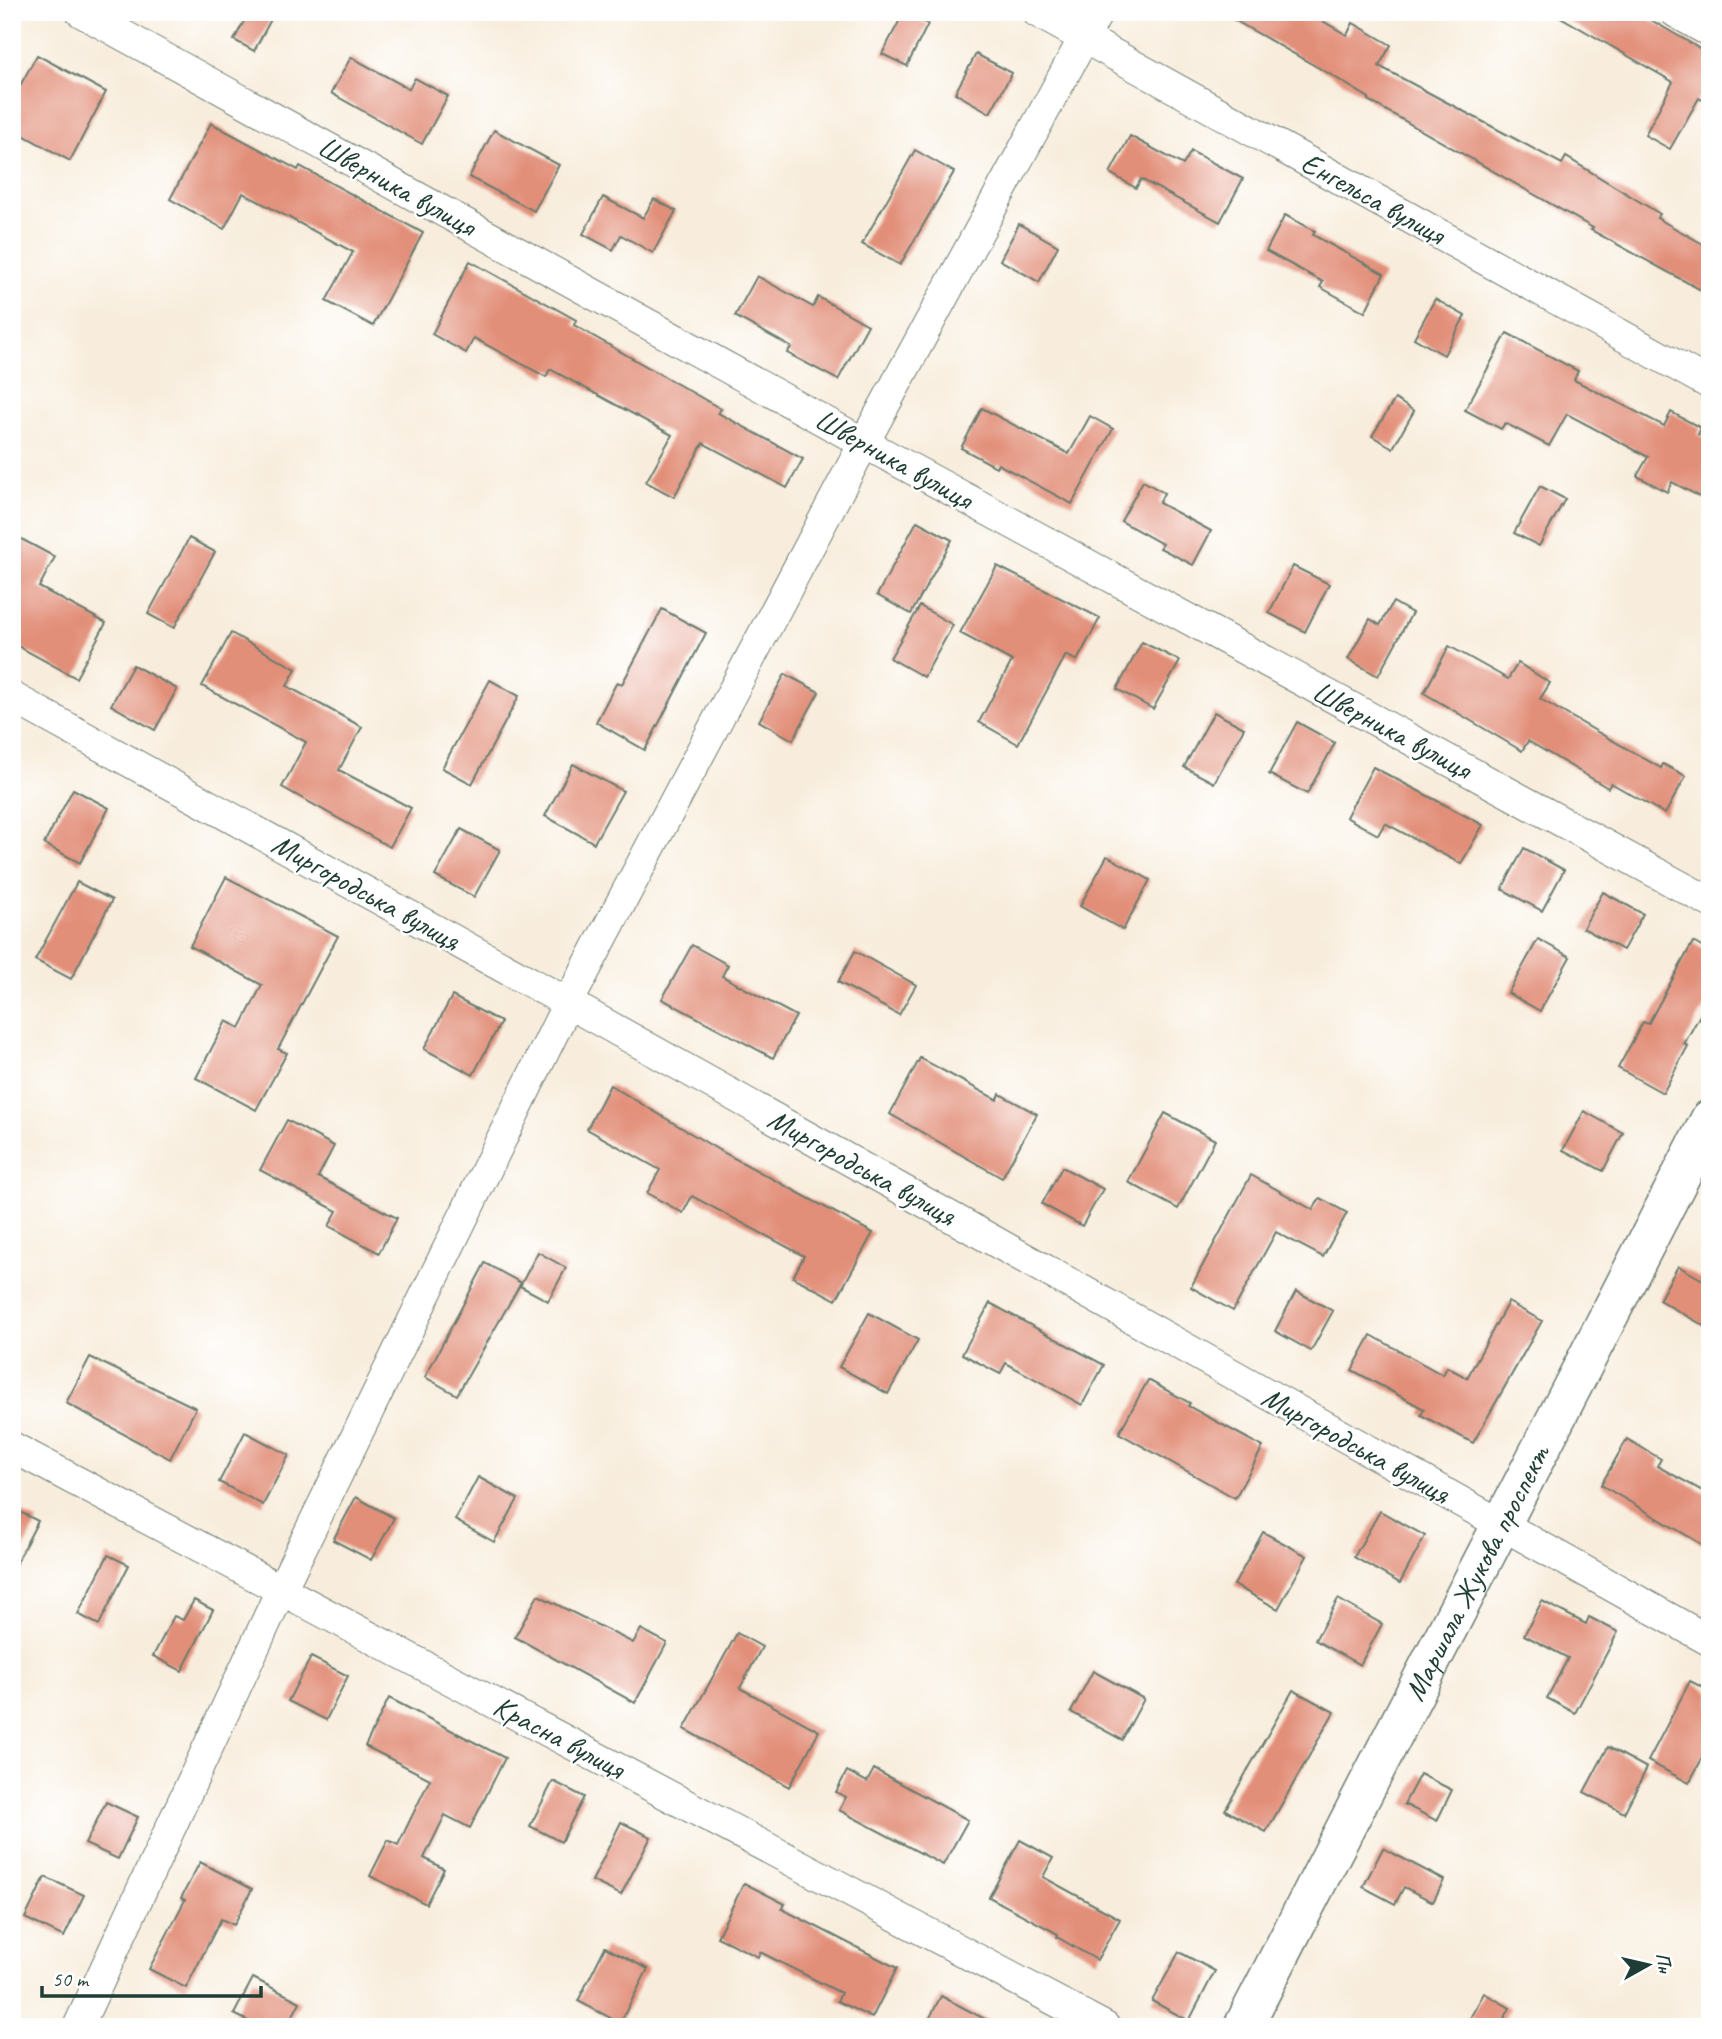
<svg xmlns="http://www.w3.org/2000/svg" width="1722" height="2039" font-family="Caveat,sans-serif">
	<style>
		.building { fill: #e28f79 }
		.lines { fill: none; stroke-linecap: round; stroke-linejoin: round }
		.minor-casing { stroke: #6b7b6f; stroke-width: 32 }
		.tertiary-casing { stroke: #6b7b6f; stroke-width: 41 }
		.minor { stroke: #fff; stroke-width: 30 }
		.tertiary { stroke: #fff; stroke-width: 38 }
		.labels { text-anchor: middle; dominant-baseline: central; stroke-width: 5; stroke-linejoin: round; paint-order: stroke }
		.street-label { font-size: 30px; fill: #1f3d34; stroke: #fff }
	</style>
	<rect width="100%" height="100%" fill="#fff"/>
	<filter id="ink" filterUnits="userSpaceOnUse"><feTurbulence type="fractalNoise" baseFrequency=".0143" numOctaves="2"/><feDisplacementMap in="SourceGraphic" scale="14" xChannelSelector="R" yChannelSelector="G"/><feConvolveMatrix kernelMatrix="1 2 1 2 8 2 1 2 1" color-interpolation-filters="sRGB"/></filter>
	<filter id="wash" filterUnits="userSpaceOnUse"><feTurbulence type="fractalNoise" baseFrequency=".00686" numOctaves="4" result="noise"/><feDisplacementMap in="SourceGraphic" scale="28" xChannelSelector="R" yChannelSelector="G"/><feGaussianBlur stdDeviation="1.57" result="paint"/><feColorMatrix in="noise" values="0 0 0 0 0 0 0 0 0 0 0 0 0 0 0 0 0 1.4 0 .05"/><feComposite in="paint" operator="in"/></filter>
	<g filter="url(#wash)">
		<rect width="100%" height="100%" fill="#f8eddc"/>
		<g id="blocks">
			<g class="building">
				<polygon points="249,12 275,12 254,51 234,40"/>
				<polygon points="904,12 928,24 907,66 882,54"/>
				<polygon points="1220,12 1307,12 1347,35 1353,23 1391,45 1379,66 1562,164 1566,157 1660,214 1657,218 1710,248 1710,295 1591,230 1593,228 1368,100 1369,98 1326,72"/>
				<polygon points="1552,12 1637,12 1687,41 1710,55 1710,104 1699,98 1670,149 1645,135 1673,82"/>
				<polygon points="976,54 1012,73 990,113 955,93"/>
				<polygon points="37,55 106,92 70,161 12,129 12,100"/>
				<polygon points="351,57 409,89 415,78 448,96 422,144 331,93"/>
				<polygon points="211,123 298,170 300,166 423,233 373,326 326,301 353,252 243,193 224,229 170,199"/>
				<polygon points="494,130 559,165 534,211 469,177"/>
				<polygon points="1130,136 1183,165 1191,151 1243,179 1220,222 1141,179 1136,188 1110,173"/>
				<polygon points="915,150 954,172 900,265 862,244"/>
				<polygon points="603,197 643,218 654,199 676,211 653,253 621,235 613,250 583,234"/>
				<polygon points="1285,215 1315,231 1313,235 1384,274 1365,312 1320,287 1323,282 1266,251"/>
				<polygon points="1019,224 1058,246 1039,282 1000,260"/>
				<polygon points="470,261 576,320 574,325 721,409 718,413 803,459 787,488 703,443 674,497 646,482 672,435 550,369 546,377 474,338 466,353 432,334"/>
				<polygon points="757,276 813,307 818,297 868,325 838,380 787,353 791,347 735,316"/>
				<polygon points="1435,299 1465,316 1444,355 1414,338"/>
				<polygon points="1507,333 1578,371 1574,380 1664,426 1671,412 1701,428 1698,434 1710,441 1710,502 1672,482 1667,492 1637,476 1648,457 1567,414 1549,446 1505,423 1501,429 1465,410"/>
				<polygon points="1395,399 1414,411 1393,448 1372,436"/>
				<polygon points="982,408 1069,454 1090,416 1113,429 1072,504 998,464 996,467 961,448"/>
				<polygon points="1143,481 1164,493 1159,503 1211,531 1193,565 1160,548 1162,544 1121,521"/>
				<polygon points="1540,486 1565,499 1539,546 1514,533"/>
				<polygon points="917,521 952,540 911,614 877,595"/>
				<polygon points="12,534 55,557 39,587 106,623 76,678 12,643"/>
				<polygon points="189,538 215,552 174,628 148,614"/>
				<polygon points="997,566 1100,618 1077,661 1066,655 1018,744 979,722 1012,661 960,633"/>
				<polygon points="1293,566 1329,584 1305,632 1269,613"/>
				<polygon points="1393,602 1412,613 1378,676 1348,659 1370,619 1380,625"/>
				<polygon points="920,606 953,625 924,677 890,658"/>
				<polygon points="662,609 706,633 645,750 596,722 617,682 622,684"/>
				<polygon points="231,633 296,669 287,686 362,727 339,770 411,808 390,847 282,787 306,742 202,686"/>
				<polygon points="1142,642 1180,661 1153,709 1117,689"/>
				<polygon points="1449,646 1508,679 1518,663 1550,683 1540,699 1661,768 1663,764 1686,776 1665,814 1611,783 1608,788 1528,741 1522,751 1424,693"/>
				<polygon points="133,665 177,689 155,730 111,705"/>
				<polygon points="785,674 819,692 793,740 759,721"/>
				<polygon points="490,680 519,696 472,784 442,768"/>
				<polygon points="1214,712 1244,728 1214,783 1184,767"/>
				<polygon points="1297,722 1335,743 1307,794 1269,774"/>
				<polygon points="573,764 623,791 594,843 545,816"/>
				<polygon points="1373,767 1483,825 1461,864 1385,823 1378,835 1346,817"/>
				<polygon points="73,789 109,808 80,863 44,844"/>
				<polygon points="461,829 500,850 474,897 435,876"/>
				<polygon points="1524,848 1564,870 1542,911 1502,889"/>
				<polygon points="1107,856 1150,880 1123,930 1080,906"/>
				<polygon points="226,877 338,936 278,1049 287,1053 256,1110 196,1078 226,1021 240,1028 262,985 190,946"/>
				<polygon points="77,882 112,900 71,979 35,960"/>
				<polygon points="1603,892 1643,914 1623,950 1583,928"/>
				<polygon points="1538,939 1570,957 1540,1011 1508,993"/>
				<polygon points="1693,942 1710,952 1710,997 1684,1044 1688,1046 1663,1093 1618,1068 1643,1022 1648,1024"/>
				<polygon points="692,945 728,965 722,976 796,1016 773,1058 662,999"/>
				<polygon points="855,951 916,985 899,1015 838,982"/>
				<polygon points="452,996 501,1022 473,1075 424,1049"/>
				<polygon points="920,1058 997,1100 1000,1094 1037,1114 1002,1178 890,1114"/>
				<polygon points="610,1085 717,1149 873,1233 836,1300 793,1277 804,1256 692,1196 683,1213 647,1193 660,1170 587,1129"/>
				<polygon points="1584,1111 1623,1133 1603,1171 1563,1150"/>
				<polygon points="1165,1113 1215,1140 1178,1209 1128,1182"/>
				<polygon points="287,1120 334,1146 318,1177 397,1218 379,1253 329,1226 337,1211 260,1170"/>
				<polygon points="1062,1167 1103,1189 1082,1226 1042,1204"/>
				<polygon points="1251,1175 1313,1210 1320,1198 1347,1213 1323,1257 1276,1232 1233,1311 1191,1287"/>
				<polygon points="538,1252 566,1268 548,1301 520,1286"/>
				<polygon points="485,1263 521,1283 457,1395 425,1377"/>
				<polygon points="1678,1266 1710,1284 1710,1329 1659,1300"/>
				<polygon points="1296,1291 1333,1311 1311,1351 1275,1331"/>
				<polygon points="1508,1302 1542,1321 1473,1443 1421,1415 1424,1409 1352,1370 1371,1335 1443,1375 1447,1367 1467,1378"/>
				<polygon points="990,1303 1104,1365 1082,1405 1006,1363 1000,1374 962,1354"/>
				<polygon points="869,1313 918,1340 888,1394 839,1367"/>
				<polygon points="90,1357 196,1408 170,1459 66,1403"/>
				<polygon points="1148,1380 1190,1403 1188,1406 1263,1447 1235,1498 1119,1433"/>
				<polygon points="245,1432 289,1455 263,1505 219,1482"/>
				<polygon points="1627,1439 1661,1459 1657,1466 1710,1495 1710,1549 1601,1485"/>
				<polygon points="478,1477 518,1499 494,1542 455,1520"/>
				<polygon points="356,1497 394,1518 371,1560 333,1540"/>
				<polygon points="12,1508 38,1521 12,1571"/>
				<polygon points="1380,1511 1425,1536 1400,1583 1354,1557"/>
				<polygon points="1263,1532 1307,1556 1278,1609 1234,1585"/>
				<polygon points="108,1555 129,1565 99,1625 78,1614"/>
				<polygon points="538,1595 633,1643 641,1629 667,1643 635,1703 515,1637"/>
				<polygon points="1338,1599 1382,1624 1360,1665 1315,1640"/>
				<polygon points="194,1600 213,1610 182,1671 153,1656 174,1616 183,1620"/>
				<polygon points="1542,1601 1586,1624 1589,1617 1618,1632 1575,1713 1547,1698 1568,1658 1524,1635"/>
				<polygon points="737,1633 762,1647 740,1688 819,1731 789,1787 684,1729"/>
				<polygon points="311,1657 348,1676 326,1720 288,1701"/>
				<polygon points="1093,1671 1144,1699 1122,1740 1071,1712"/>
				<polygon points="1690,1681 1710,1691 1710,1744 1689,1783 1648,1761"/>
				<polygon points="1293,1690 1334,1712 1266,1832 1225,1810"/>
				<polygon points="389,1698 505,1758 470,1828 445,1815 424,1858 444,1869 426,1904 370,1876 388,1840 398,1845 430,1779 365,1746"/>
				<polygon points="1608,1747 1647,1768 1624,1813 1584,1792"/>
				<polygon points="874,1769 968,1820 943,1865 839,1810 846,1797 836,1792 847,1771 867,1782"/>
				<polygon points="1420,1774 1452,1790 1437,1821 1404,1804"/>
				<polygon points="553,1781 584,1797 561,1842 530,1826"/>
				<polygon points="106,1802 138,1817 118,1859 85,1844"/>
				<polygon points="621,1822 651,1837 621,1895 592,1881"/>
				<polygon points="1020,1840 1053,1858 1043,1877 1120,1919 1097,1960 1057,1937 1058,1934 989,1897"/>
				<polygon points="1383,1848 1444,1880 1433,1902 1404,1887 1395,1904 1363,1887"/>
				<polygon points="200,1862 252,1889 234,1925 221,1919 186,1988 149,1969 185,1900 181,1898"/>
				<polygon points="45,1877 84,1895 64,1937 25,1918"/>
				<polygon points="744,1883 785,1904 782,1909 897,1968 872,2018 837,2001 841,1993 760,1952 758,1957 717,1937"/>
				<polygon points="605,1947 648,1969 620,2023 578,2001"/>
				<polygon points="1179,1952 1215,1971 1189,2021 1152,2001"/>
				<polygon points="253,1978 300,2002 287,2027 260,2027 234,2014"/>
				<polygon points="1484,1993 1510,2008 1500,2027 1465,2027"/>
				<polygon points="941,1996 1000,2027 925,2027"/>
			</g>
		</g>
	</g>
	<g filter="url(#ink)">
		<use href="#blocks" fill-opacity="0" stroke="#6b7b6f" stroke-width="2"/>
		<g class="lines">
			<defs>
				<g id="minor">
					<polyline points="81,12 864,443 1710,902"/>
					<polyline points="1037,12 1710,384"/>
					<polyline points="1675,12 1710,32"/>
					<polyline points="12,697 568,1003 1710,1641"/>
					<polyline points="12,1447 1105,2027"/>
					<polyline points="78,2027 281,1590 568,1003 864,443 1098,12"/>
				</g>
				<g id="tertiary">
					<path id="s1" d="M 1243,2027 L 1710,1119"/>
				</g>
			</defs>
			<use href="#minor" class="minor-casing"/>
			<use href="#tertiary" class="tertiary-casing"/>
			<use href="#minor" class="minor"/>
			<use href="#tertiary" class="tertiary"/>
		</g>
	</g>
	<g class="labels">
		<g class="street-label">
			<text transform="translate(397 186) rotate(29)">Шверника вулиця</text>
			<text transform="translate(1373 198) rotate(29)">Енгельса вулиця</text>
			<text transform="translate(894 459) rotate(29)">Шверника вулиця</text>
			<text transform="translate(1392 730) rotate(28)">Шверника вулиця</text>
			<text transform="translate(366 892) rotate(29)">Миргородська вулиця</text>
			<text transform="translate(862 1167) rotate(29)">Миргородська вулиця</text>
			<text transform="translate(1356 1445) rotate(29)">Миргородська вулиця</text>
			<text stroke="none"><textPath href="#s1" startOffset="511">Маршала Жукова проспект</textPath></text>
			<text transform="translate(559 1737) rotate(28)">Красна вулиця</text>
		</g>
	</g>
	<rect width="1722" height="2039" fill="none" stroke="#fff" stroke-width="42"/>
	<g transform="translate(1648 1965) rotate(82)" stroke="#ffffff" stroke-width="5" paint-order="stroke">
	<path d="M0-5L12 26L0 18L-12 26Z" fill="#1f3d34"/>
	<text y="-10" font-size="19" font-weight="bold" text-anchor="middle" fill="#1f3d34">Пн</text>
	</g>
	<path d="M42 1986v10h219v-10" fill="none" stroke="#1f3d34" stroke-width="3.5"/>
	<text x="52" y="1986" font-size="21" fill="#1f3d34" stroke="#ffffff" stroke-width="5" paint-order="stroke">50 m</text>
</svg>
